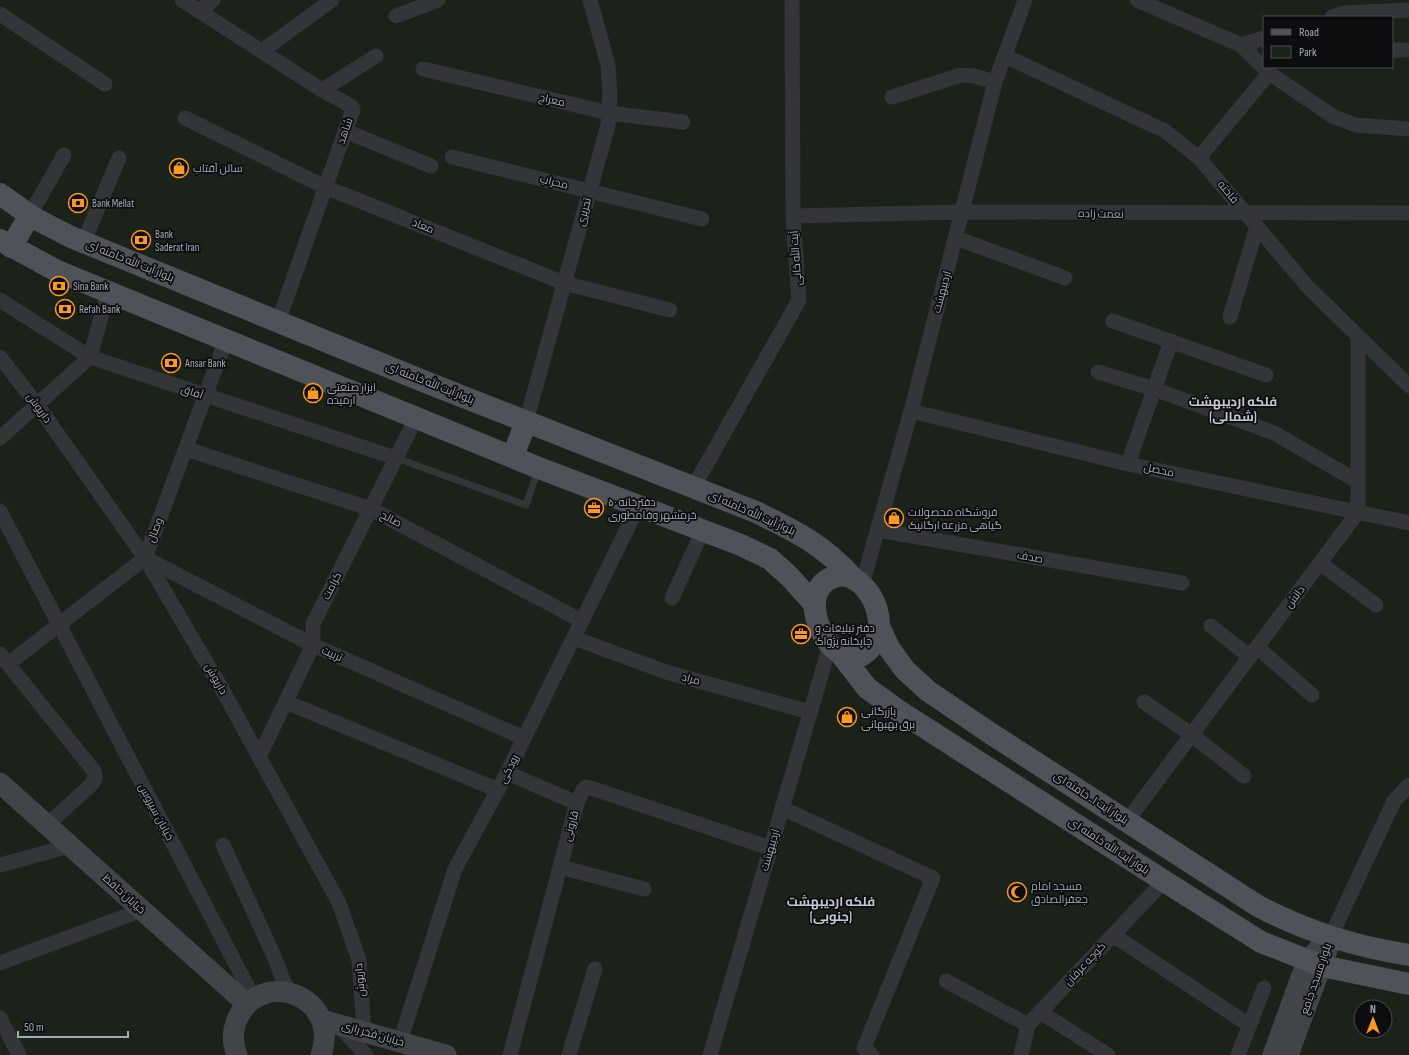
<svg xmlns="http://www.w3.org/2000/svg" width="1409" height="1055" font-family="'Sofia Sans Condensed',Cairo,sans-serif">
	<style>
		.green { fill: #1a221a; fill-rule: evenodd }
		.lines { fill: none; stroke-linecap: round; stroke-linejoin: round }
		.lane { stroke: #333539; stroke-width: 7 }
		.street { stroke: #333539; stroke-width: 15 }
		.secondary { stroke: #414449; stroke-width: 21 }
		.primary { stroke: #4f5258; stroke-width: 22 }
		.labels { text-anchor: middle; dominant-baseline: central; stroke-width: 3.5; stroke-linejoin: round; paint-order: stroke }
		.street-label { font-size: 11px; fill: #a2abb5; stroke: #0d0d0f }
		.poi-label { font-size: 11px; fill: #a2abb5; stroke: #0d0d0f; text-anchor: start }
		.quarter-label { font-size: 13px; font-weight: bold; fill: #c4c9d1; stroke: #0d0d0f }
	</style>
	<rect width="100%" height="100%" fill="#121214"/>
	<path class="green" d="M 0,0 L 1409,0 L 1409,1055 L 0,1055 ZM 1264,17 L 1392,17 L 1392,67 L 1264,67 ZM 1361,1007 L 1385,1007 L 1385,1031 L 1361,1031 Z"/>
	<g class="lines">
		<polyline class="lane" points="396,458 526,505 538,470"/>
		<g class="street">
			<polyline points="182,0 322,90 351,106 353,109 278,322"/>
			<polyline points="1137,0 1241,45 1251,45"/>
			<polyline points="199,11 213,0"/>
			<polyline points="0,14 105,84"/>
			<polyline points="396,16 438,0"/>
			<polyline points="1332,17 1344,13 1409,10"/>
			<polyline points="1264,38 1241,45 1269,73 1334,117 1356,125 1409,129"/>
			<polyline points="1392,50 1409,50"/>
			<polyline points="262,51 332,0"/>
			<polyline points="1005,56 1165,131 1199,158 1307,286 1409,386"/>
			<polyline points="423,69 609,113 683,122"/>
			<polyline points="322,90 376,56"/>
			<polyline points="892,97 961,75 974,76 995,82"/>
			<polyline points="185,118 325,187 564,283 670,310"/>
			<polyline points="345,131 431,166"/>
			<polyline points="452,157 702,219"/>
			<polyline points="1199,158 1269,73"/>
			<polyline points="30,215 64,155"/>
			<polyline points="793,216 962,212 1409,213"/>
			<polyline points="956,238 1065,278"/>
			<polyline points="84,241 119,158"/>
			<polyline points="0,300 90,357 396,458"/>
			<polyline points="1230,317 1257,227"/>
			<polyline points="1113,321 1266,375"/>
			<polyline points="0,357 38,406 145,558 222,689 339,903 359,960 364,1032"/>
			<polyline points="1098,372 1154,389 1274,433 1357,481"/>
			<polyline points="911,411 1128,464 1409,523"/>
			<polyline points="526,422 608,125 610,95 608,65 590,0"/>
			<polyline points="0,438 90,357 108,292"/>
			<polyline points="186,449 371,509 582,621"/>
			<polyline points="1128,464 1171,341"/>
			<polyline points="693,488 799,300 793,216 792,0"/>
			<polyline points="0,511 254,999"/>
			<polyline points="877,530 1182,583"/>
			<polyline points="145,558 313,645 524,738"/>
			<polyline points="1320,563 1376,605"/>
			<polyline points="862,585 911,411 995,82 1025,0"/>
			<polyline points="672,598 703,530"/>
			<polyline points="1211,626 1250,657"/>
			<polyline points="574,638 666,672 810,712"/>
			<polyline points="1257,647 1312,695"/>
			<polyline points="0,654 94,771 95,778 92,784 47,825"/>
			<polyline points="8,664 145,558 226,340"/>
			<polyline points="286,702 498,790"/>
			<polyline points="1144,702 1192,735 1244,776"/>
			<polyline points="259,757 313,645 313,624 416,418"/>
			<polyline points="507,773 577,803"/>
			<polyline points="782,808 933,878 864,1048 872,1055"/>
			<polyline points="1127,821 1358,512 1358,337"/>
			<polyline points="223,845 273,954 288,992"/>
			<polyline points="0,865 70,846"/>
			<polyline points="560,867 644,889"/>
			<polyline points="1113,935 1249,1025"/>
			<polyline points="1330,938 1394,801 1409,785"/>
			<polyline points="0,963 142,910"/>
			<polyline points="946,981 1028,1025"/>
			<polyline points="1040,1012 1108,1055"/>
			<polyline points="0,1018 19,1055"/>
			<polyline points="337,1024 366,1055"/>
			<polyline points="400,1042 455,869 507,773 639,505"/>
			<polyline points="510,1055 577,803 583,790 586,787 591,788 770,848"/>
			<polyline points="569,1055 595,969"/>
			<polyline points="710,1055 830,645"/>
			<polyline points="1021,1055 1028,1025 1164,881"/>
			<polyline points="1238,1055 1264,988"/>
		</g>
		<g class="secondary">
			<polyline points="0,783 247,1004"/>
			<polyline points="322,1020 446,1055"/>
			<path d="M 237,1055 C 233,1045 232,1033 236,1022 C 258,965 342,995 321,1055"/>
			<polyline points="1273,1055 1307,961 1330,938"/>
			<polyline points="1288,1055 1327,950"/>
		</g>
		<g class="primary">
			<path d="M 0,194 L 34,218 L 71,237 L 423,381 L 756,512 C 795,531 824,545 854,579"/>
			<polyline points="0,240 57,271 539,468 741,545 770,559 790,577 815,605"/>
			<polyline points="11,247 30,215"/>
			<polyline points="513,456 526,422"/>
			<path d="M 843,575 C 846,576 851,577 854,579 C 879,593 890,636 864,654 C 831,677 784,582 843,575 Z"/>
			<path d="M 879,626 L 889,648 L 905,670 L 928,691 L 990,733 L 1258,906 C 1307,932 1354,946 1409,955"/>
			<polyline points="840,653 867,688 896,709 1164,881 1261,942 1322,966 1409,984"/>
		</g>
	</g>
	<defs>
		<symbol id="shop-ring" viewBox="-11 -11 22 22"><circle r="9.5" fill="#0d0d0f" stroke="#fd9820" stroke-width="1.5"/><path d="M-5-2.5h2.3a2.7 3.5 0 0 1 5.4 0H5L5.5 6h-11ZM-1.5-2.5h3a1.5 2.3 0 0 0-3 0Z" fill="#fd9820"/></symbol>
		<symbol id="bank-ring" viewBox="-11 -11 22 22"><circle r="9.5" fill="#0d0d0f" stroke="#fd9820" stroke-width="1.5"/><path d="M-6-4H6V4H-6ZM0-2.3a2.3 2.3 0 1 0 0 4.6a2.3 2.3 0 1 0 0-4.6Z" fill="#fd9820"/></symbol>
		<symbol id="office-ring" viewBox="-11 -11 22 22"><circle r="9.5" fill="#0d0d0f" stroke="#fd9820" stroke-width="1.5"/><path d="M-6-3h4V-5.5h4V-3h4V5H-6ZM-1-4.5V-3h2v-1.5ZM-6 0V1H6V0Z" fill="#fd9820"/></symbol>
		<symbol id="mosque-ring" viewBox="-11 -11 22 22"><circle r="9.5" fill="#0d0d0f" stroke="#fd9820" stroke-width="1.5"/><path d="M3.5-4.9A6 6 0 1 0 3.5 4.9A5 5 0 1 1 3.5-4.9Z" fill="#fd9820"/></symbol>
	</defs>
	<g fill-rule="evenodd">
		<use href="#shop-ring" x="168" y="157" width="22" height="22"/>
		<use href="#bank-ring" x="67" y="192" width="22" height="22"/>
		<use href="#bank-ring" x="130" y="229" width="22" height="22"/>
		<use href="#bank-ring" x="48" y="275" width="22" height="22"/>
		<use href="#bank-ring" x="54" y="298" width="22" height="22"/>
		<use href="#bank-ring" x="160" y="352" width="22" height="22"/>
		<use href="#shop-ring" x="302" y="382" width="22" height="22"/>
		<use href="#office-ring" x="583" y="497" width="22" height="22"/>
		<use href="#shop-ring" x="883" y="507" width="22" height="22"/>
		<use href="#office-ring" x="790" y="623" width="22" height="22"/>
		<use href="#shop-ring" x="836" y="706" width="22" height="22"/>
		<use href="#mosque-ring" x="1006" y="881" width="22" height="22"/>
	</g>
	<g class="labels">
		<g class="street-label">
			<text transform="translate(552 100) rotate(13)">معراج</text>
			<text transform="translate(345 131) rotate(-71)">شاهد</text>
			<text transform="translate(554 182) rotate(14)">محراب</text>
			<text transform="translate(1228 192) rotate(51)">فاخته</text>
			<text transform="translate(584 212) rotate(-75)">تحریری</text>
			<text transform="translate(1101 214) rotate(1)">نعمت زاده</text>
			<text transform="translate(423 226) rotate(22)">معاد</text>
			<text transform="translate(796 258) rotate(-94)">آیت الله خانی</text>
			<text transform="translate(130 261) rotate(22)">بلوار آیت الله خامنه ای</text>
			<text transform="translate(942 292) rotate(-75)">اردیبهشت</text>
			<text transform="translate(430 383) rotate(22)">بلوار آیت الله خامنه ای</text>
			<text transform="translate(192 392) rotate(19)">آفاق</text>
			<text transform="translate(39 408) rotate(54)">داریوش</text>
			<text transform="translate(1159 470) rotate(12)">محصل</text>
			<text transform="translate(752 513) rotate(24)">بلوار آیت الله خامنه ای</text>
			<text transform="translate(391 519) rotate(28)">صالح</text>
			<text transform="translate(155 530) rotate(-69)">وصال</text>
			<text transform="translate(1030 557) rotate(10)">صدف</text>
			<text transform="translate(332 586) rotate(-63)">کرامت</text>
			<text transform="translate(1295 597) rotate(-53)">دانش</text>
			<text transform="translate(332 654) rotate(24)">تربیت</text>
			<text transform="translate(216 679) rotate(60)">داریوش</text>
			<text transform="translate(691 679) rotate(15)">مراد</text>
			<text transform="translate(509 769) rotate(-63)">رودکی</text>
			<text transform="translate(1091 798) rotate(33)">بلوار آیت ا.. خامنه ای</text>
			<text transform="translate(156 812) rotate(62)">خیابان سیروس</text>
			<text transform="translate(571 826) rotate(-75)">قارونی</text>
			<text transform="translate(1109 846) rotate(33)">بلوار آیت الله خامنه ای</text>
			<text transform="translate(770 850) rotate(-74)">اردیبهشت</text>
			<text transform="translate(124 894) rotate(42)">خیابان حافظ</text>
			<text transform="translate(1085 964) rotate(-47)">کوچه عرفان</text>
			<text transform="translate(1316 979) rotate(-71)">بلوار مسجد جامع</text>
			<text transform="translate(360 980) rotate(-95)">داریوش</text>
			<text transform="translate(373 1034) rotate(16)">خیابان فخر رازی</text>
		</g>
		<g class="poi-label">
			<text x="193" y="168">سالن آفتاب</text>
			<text x="92" y="203">Bank Mellat</text>
			<text x="155" y="234">Bank<tspan x="155" dy="13">Saderat Iran</tspan></text>
			<text x="73" y="286">Sina Bank</text>
			<text x="79" y="309">Refah Bank</text>
			<text x="185" y="363">Ansar Bank</text>
			<text x="327" y="387">ابزار صنعتی<tspan x="327" dy="13">ارمیده</tspan></text>
			<text x="608" y="502">دفترخانه ۵۰<tspan x="608" dy="13">خرمشهر وفامطوری</tspan></text>
			<text x="908" y="512">فروشگاه محصولات<tspan x="908" dy="13">گیاهی مزرعه ارگانیک</tspan></text>
			<text x="815" y="628">دفتر تبلیغات و<tspan x="815" dy="13">چاپخانه پژواک</tspan></text>
			<text x="861" y="711">بازرگانی<tspan x="861" dy="13">برق بهبهانی</tspan></text>
			<text x="1031" y="886">مسجد امام<tspan x="1031" dy="13">جعفرالصادق</tspan></text>
		</g>
		<g class="quarter-label">
			<text x="1233" y="402">فلکه اردیبهشت<tspan x="1233" dy="15">(شمالی)</tspan></text>
			<text x="831" y="902">فلکه اردیبهشت<tspan x="831" dy="15">(جنوبی)</tspan></text>
		</g>
	</g>
	<rect x="1263" y="16" width="130" height="52" fill="#0d0d0f" stroke="#494c51"/>
	<rect x="1271" y="29" width="20" height="6" fill="#4f5258" stroke="#494c51"/>
	<text x="1299" y="36" font-size="12" fill="#a2abb5">Road</text>
	<rect x="1271" y="46" width="20" height="12" fill="#1a221a" stroke="#494c51"/>
	<text x="1299" y="56" font-size="12" fill="#a2abb5">Park</text>
	<g transform="translate(1373 1019)"><circle r="19" fill="#0d0d0f" stroke="#494c51"/>
	<path d="M0-3L7 15L0 10L-7 15Z" fill="#fd9820"/>
	<text y="-6" font-size="11" font-weight="bold" text-anchor="middle" fill="#a2abb5">N</text>
	</g>
	<path d="M18 1031v6h110v-6" fill="none" stroke="#a2abb5" stroke-width="2"/>
	<text x="24" y="1031" font-size="12" fill="#a2abb5" stroke="#0d0d0f" stroke-width="3" paint-order="stroke">50 m</text>
</svg>
